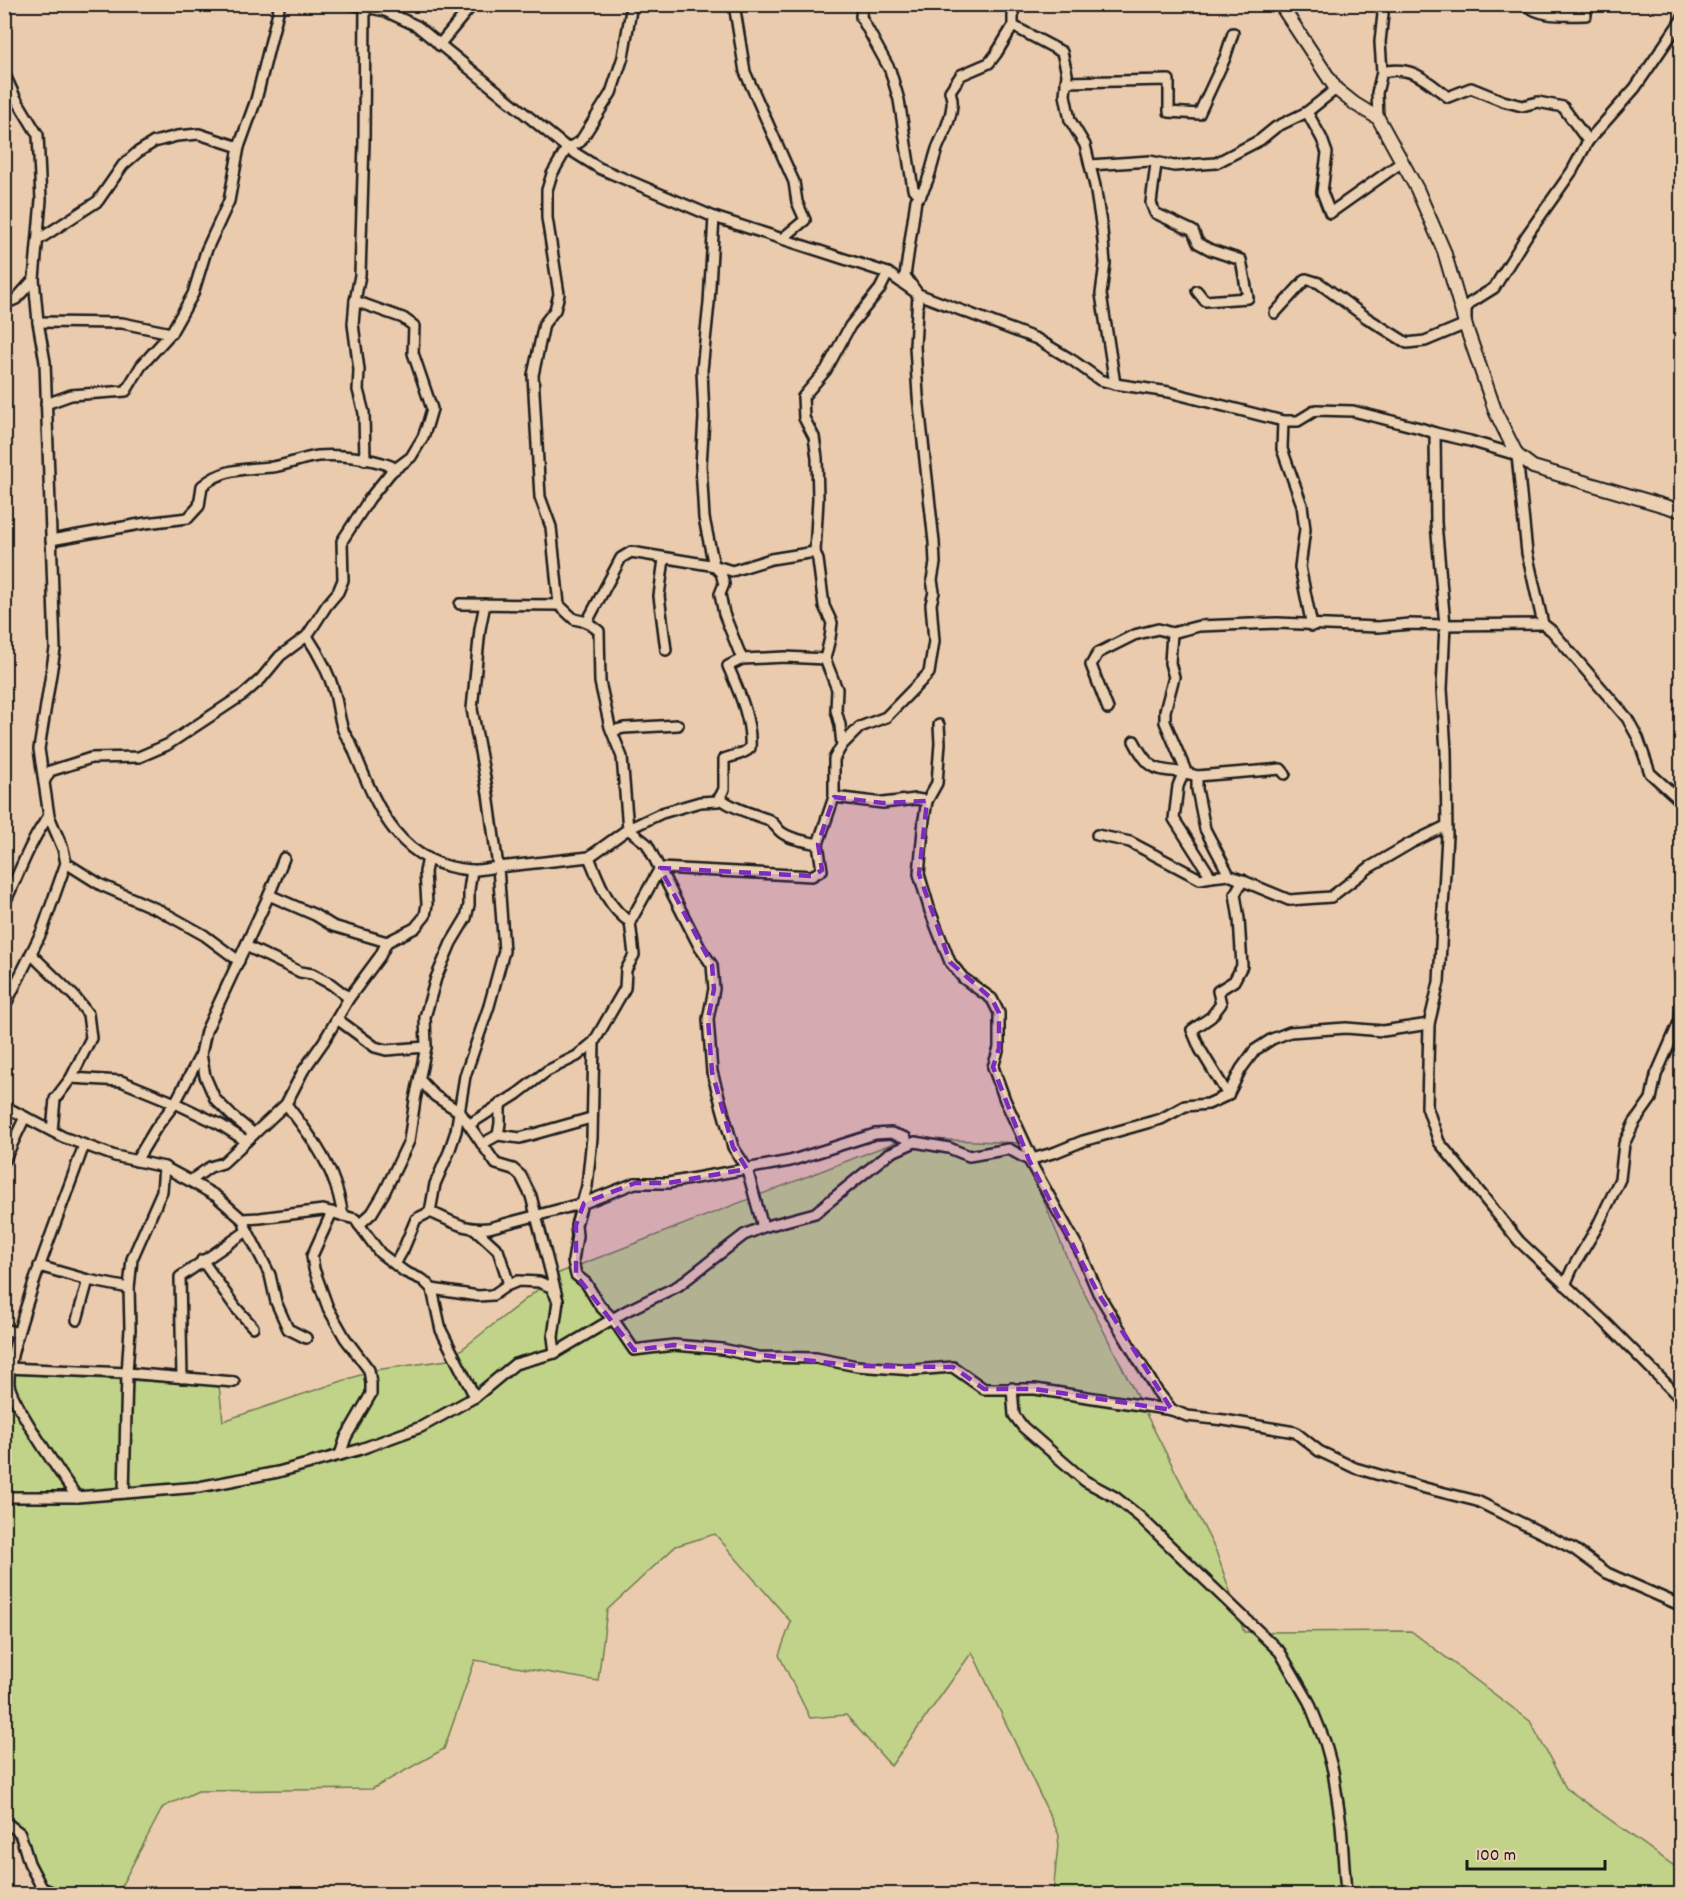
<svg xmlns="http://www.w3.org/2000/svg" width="1686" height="1899" font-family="Dekko,sans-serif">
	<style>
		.green { fill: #c0d388; stroke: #6e7852; stroke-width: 1.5 }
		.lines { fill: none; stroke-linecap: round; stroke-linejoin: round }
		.street-casing { stroke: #1c1c1c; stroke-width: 14 }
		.secondary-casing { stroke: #1c1c1c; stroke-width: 16 }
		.street { stroke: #ebd0b2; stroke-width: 9 }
		.secondary { stroke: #ebd0b2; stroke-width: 12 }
		.marked { fill: #7b2cbf; fill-opacity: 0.2; stroke: #7b2cbf; stroke-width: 4.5; stroke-dasharray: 12 8; stroke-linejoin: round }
	</style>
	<rect width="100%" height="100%" fill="#ebcbae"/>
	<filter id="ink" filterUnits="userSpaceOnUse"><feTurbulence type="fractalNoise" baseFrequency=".0167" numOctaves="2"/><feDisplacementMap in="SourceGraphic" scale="12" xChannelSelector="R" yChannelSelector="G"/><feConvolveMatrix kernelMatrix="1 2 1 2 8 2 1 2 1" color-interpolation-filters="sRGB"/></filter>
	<g filter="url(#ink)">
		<polygon class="green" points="906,1138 1020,1143 1070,1265 1216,1551 1244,1632 1411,1631 1530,1721 1566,1788 1681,1871 1682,1894 1053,1894 1059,1835 972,1652 891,1766 846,1715 810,1718 779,1655 791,1622 715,1534 676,1546 607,1610 598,1681 475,1660 444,1749 372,1789 198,1791 163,1807 117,1894 39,1894 16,1842 5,1821 4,1392 15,1374 219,1385 223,1421 375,1370 448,1360 559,1273"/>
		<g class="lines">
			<defs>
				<g id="street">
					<polyline points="350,4 385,11 417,26 567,148 599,168 714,217 888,273 918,294 1037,339 1072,360 1100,380 1115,384 1169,392 1283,421 1298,421 1316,410 1353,411 1420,428 1435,433 1470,441 1517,455 1527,553 1543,624 1552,631 1627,718 1638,738 1650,773 1682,802"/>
					<polyline points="632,4 623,57 611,93 580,142 567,148 552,174 547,190 547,218 559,294 555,310 544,324 533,375 540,497 551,527 559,605 574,619 587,622 599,631 600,682 610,727 622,757 628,829 647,844 700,948 712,965 714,989 708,1019 712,1072 733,1147 747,1169 763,1227"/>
					<polyline points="734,4 745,72 794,182 797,202 805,220 783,238"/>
					<polyline points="862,4 861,17 890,70 899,100 913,189 921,195"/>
					<path d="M 1525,4 C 1541,18 1565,15 1586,15 L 1584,4"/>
					<polyline points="1013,26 1062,52 1067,74 1065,95 1070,120 1085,145 1095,186 1102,230 1105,263 1101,294 1115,384"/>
					<polyline points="439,45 473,4"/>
					<path d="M 1382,72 C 1412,65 1426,80 1448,97 L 1471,88 L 1503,101 L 1522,106 L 1538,102 L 1563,107 L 1588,141"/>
					<polyline points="4,73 15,97 38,135 41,200 34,279 38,322 45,362 55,649 39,749 49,816 63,849 66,863 42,931 4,1008"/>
					<polyline points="1066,82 1169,80 1169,112 1199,114 1225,58 1233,33"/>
					<polyline points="1307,112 1322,139 1327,153 1322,192 1330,213 1402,162"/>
					<polyline points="1378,118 1377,93 1382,72 1380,42 1383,14 1379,4"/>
					<polyline points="1156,164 1151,203 1155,213 1193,231 1198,243 1211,250 1241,260 1248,298 1205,301 1197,291"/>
					<polyline points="1090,165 1150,161 1174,166 1216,163 1260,140 1276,127 1307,112 1336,89"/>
					<path d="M 714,217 L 709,303 L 702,370 L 704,418 L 701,465 L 704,518 L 714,566 L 721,573 L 724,584 L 720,594 L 724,614 L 742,659 L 728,666 C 739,692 752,720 750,748 C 743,755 734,755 724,759 L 724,789 L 718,801 L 700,802 L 662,813 L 628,829 L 589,857 L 498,867 L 504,951 L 489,1006 L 465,1076 L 456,1131 L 449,1152 L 435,1184 L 430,1212 C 452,1221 464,1231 489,1228 L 584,1203 L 635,1183 L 668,1183 L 790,1161 L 875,1134 L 891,1133 L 906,1138"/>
					<polyline points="38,240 98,201 123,165 138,152 154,142 177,136 199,134 239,147"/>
					<polyline points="355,301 353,324 359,370 358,390 364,413 365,460"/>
					<polyline points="4,304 16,299 34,279"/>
					<polyline points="1275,313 1306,279 1319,283 1367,318 1407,343 1425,341 1466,324 1466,309 1470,303 1494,288 1527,235 1572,171 1588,141 1635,88 1682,19"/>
					<polyline points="38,322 122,323 171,333"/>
					<polyline points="46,404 71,395 126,391 141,366 171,333 193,294 206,251 229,201 239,147 256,100 280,4"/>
					<polyline points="1283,421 1282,449 1302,505 1305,529 1300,567 1312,626"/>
					<polyline points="1435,433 1436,523 1445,625 1543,624"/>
					<path d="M 51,540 L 146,523 L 188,518 L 199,506 L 202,486 C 223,468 246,469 272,467 C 288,465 302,458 318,456 C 340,454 370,458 391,466 L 391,472"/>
					<polyline points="815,552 818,560 824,606 832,623 830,638 825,659 837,689 836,710 840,725 842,745 834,759 834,797 818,844 822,870 812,876 660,868 630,922 634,955 626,970 625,988 594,1042 592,1138 587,1186 576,1225 577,1236 573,1261 576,1275 586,1283 600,1306 613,1319 634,1350 674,1345 722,1349 758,1357 816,1358 857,1366 913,1370 953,1367 984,1389 1035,1389 1172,1410"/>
					<polyline points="664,559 659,596 666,650"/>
					<polyline points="460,604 559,605"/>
					<polyline points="587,622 621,558 631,552 716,566 732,571 771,559 815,552 818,499 817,458 814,437 804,418 803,397 826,370 850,326 880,289 888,273"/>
					<polyline points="1172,633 1170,663 1174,677 1165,711 1165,722 1185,769 1178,786 1174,819 1211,877 1229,875"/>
					<path d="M 307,636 C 319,654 329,673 335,694 C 338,706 339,718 343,730 C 345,735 349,740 352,746 C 376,804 396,865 471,870 C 479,871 489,868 498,867 L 488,794 L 472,709 L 480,629 L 485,604"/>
					<polyline points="742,659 785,657 825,659"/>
					<polyline points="1108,709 1091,665 1098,653 1134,635 1158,629 1172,633 1199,626 1277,623 1378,627 1410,624 1445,625 1442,689 1446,751 1447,835 1439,982 1429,1024 1427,1107 1439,1142 1519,1241 1606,1323 1682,1400"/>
					<polyline points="939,725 940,743 937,783 927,801 924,819 919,874 930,911 950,962 963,978 992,999 999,1013 999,1048 993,1067 1005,1100 1031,1156 1029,1160 1080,1251 1098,1293 1157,1391 1172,1410 1187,1416 1224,1420 1295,1432 1319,1451 1355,1468 1425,1488 1477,1501 1574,1549 1607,1573 1682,1606"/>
					<polyline points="612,731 624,728 678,725"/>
					<path d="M 1134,741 C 1154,781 1163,765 1197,776 L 1197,789 L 1205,829 L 1229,875 L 1289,900 L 1331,897 L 1370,867 L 1411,843 L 1446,826"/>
					<path d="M 842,745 L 860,727 L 886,717 L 929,673 L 934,641 L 931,604 L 934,592 L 932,580 L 935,563 L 934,542 L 918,396 L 915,346 L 918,294 L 905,276 L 916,200 C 929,186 931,167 937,149 C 943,134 951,121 952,105 C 953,100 951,96 950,91 L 961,75 L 989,63 L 996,54 L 1013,26 L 1013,4"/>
					<polyline points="1197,776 1281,769 1285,774"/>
					<polyline points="44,782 50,771 91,758 139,757 167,745 244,694 261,679 280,656 307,636 327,605 338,592 343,580 342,541 370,498 391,472 411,457 423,437 427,426 432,409 413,353 414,326 403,318 355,301 360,275 364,141 365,4"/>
					<polyline points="834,797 883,803 916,799 927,801"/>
					<path d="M 719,798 C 735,809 750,813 767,819 C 774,822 776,828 781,832 C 791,840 806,841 818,844"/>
					<polyline points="1097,835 1130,842 1200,879 1211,877"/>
					<path d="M 589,857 C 599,881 607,907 630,922"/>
					<polyline points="284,858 269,895 315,915 333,926 387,942"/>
					<polyline points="66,863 101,885 161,911 204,935 239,961"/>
					<path d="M 4,904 C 19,875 29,842 49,816"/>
					<polyline points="246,946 300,972 312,974 331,984 349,998"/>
					<polyline points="31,954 74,996 88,1014 91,1038 71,1078 55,1099 52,1131"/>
					<polyline points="1682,954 1679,962 1682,992"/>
					<polyline points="337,1019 375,1047 386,1050 426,1047"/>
					<polyline points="71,1078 121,1081 175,1103 221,1125 246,1141"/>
					<polyline points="420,1080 435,1096 460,1112 496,1164 513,1169 521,1176 531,1196 558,1301 553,1337 555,1353"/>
					<polyline points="1228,1095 1200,1049 1192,1030 1211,1017 1221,1004 1218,991 1234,981 1242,966 1239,919 1235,894 1243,880"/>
					<path d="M 286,1104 C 305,1129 325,1154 335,1184 C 339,1194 341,1205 343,1216"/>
					<polyline points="4,1106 63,1137 115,1156 164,1167 190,1181 210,1167 223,1163 286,1104 303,1071 324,1041 349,998 380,956 387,942 415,928 425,916 427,904 425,872 428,858"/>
					<polyline points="470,1124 517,1094 547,1071 577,1056 594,1042"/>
					<polyline points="254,1134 232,1116 215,1099 205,1076 201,1054 206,1031 269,895"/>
					<polyline points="498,1135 520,1138 591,1118"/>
					<polyline points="482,1144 498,1135 500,1123 500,1104"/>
					<polyline points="4,1161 25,1117"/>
					<polyline points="136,1161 156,1128 175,1103 201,1054"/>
					<polyline points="190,1181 216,1196 242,1219 260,1218 323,1210 355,1219 380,1253 405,1272 423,1280 432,1289 478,1296 493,1295 506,1286 518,1281 539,1282 551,1287 558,1301"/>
					<polyline points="332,1212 312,1256 314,1269 328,1308 345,1338 369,1370 371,1383 371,1394 346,1437 340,1455"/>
					<polyline points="359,1225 372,1213 384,1193 409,1141 415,1100 426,1047 425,1017 436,978 451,943 466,918 469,905 469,890 472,870"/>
					<polyline points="245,1226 270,1275 276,1302 288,1329 306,1338"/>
					<polyline points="476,1230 498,1250 509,1284"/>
					<polyline points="202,1260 236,1308 253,1327"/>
					<polyline points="395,1264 403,1250 416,1219 430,1212"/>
					<polyline points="39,1266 88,1280 129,1288"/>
					<polyline points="1565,1285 1572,1269 1597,1227 1620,1179 1624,1144 1634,1123 1651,1099 1656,1075 1680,1020 1682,999"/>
					<polyline points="432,1289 441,1330 475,1397"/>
					<polyline points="77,1320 88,1280"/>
					<polyline points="4,1329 18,1333"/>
					<polyline points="7,1368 127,1373 234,1382"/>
					<polyline points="182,1378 180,1277 247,1231"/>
					<polyline points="1012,1388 1014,1415 1023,1427 1085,1481 1115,1497 1140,1517 1280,1652 1309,1702 1325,1742 1333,1771 1341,1824 1346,1894"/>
					<polyline points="124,1493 127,1373 130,1329 129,1288 132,1259 162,1191 164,1167"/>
					<polyline points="4,1497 77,1497 199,1487 278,1472 358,1450 421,1427 475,1397 515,1364 555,1353 626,1311 678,1286 744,1235 763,1227 815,1213 888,1154 915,1142 949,1148 969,1156 1009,1149 1029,1160 1056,1152 1083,1141 1161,1119 1185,1106 1208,1104 1228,1095 1241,1069 1255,1050 1272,1039 1290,1032 1346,1028 1383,1031 1429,1024"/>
					<path d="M 77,1497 C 64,1479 11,1402 9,1384 C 8,1363 17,1337 23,1317 C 40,1259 64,1202 84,1145"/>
					<polyline points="4,1821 20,1833 29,1863 42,1888 56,1894"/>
				</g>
				<polyline id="secondary" points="1280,4 1336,89 1355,104 1378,118 1417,189 1444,251 1467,330 1496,413 1517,455 1533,467 1682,511"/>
			</defs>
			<use href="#street" class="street-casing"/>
			<use href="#secondary" class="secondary-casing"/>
			<use href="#street" class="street"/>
			<use href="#secondary" class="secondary"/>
		</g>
	</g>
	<path class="marked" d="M 834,797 L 883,803 L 927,801 L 919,874 L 950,962 L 992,999 L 999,1013 L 999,1048 L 993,1067 L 1029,1160 L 1098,1293 L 1172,1410 L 1035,1389 L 984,1389 L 953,1367 L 857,1366 L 674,1345 L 634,1350 L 576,1275 L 576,1225 L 584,1203 L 635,1183 L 668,1183 L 747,1169 L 733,1147 L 712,1072 L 708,1019 L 714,989 L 712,965 L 660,868 L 812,876 L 822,870 L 818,844 Z"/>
	<rect width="1686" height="1899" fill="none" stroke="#ebd0b2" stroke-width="24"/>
	<rect x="12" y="12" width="1662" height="1875" fill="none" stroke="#1c1c1c" stroke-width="2" filter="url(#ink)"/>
	<path d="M1467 1860v9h138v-9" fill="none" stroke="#1c1c1c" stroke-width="3"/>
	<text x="1476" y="1860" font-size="18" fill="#1c1c1c" stroke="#ebd0b2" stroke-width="4.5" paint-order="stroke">100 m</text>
</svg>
